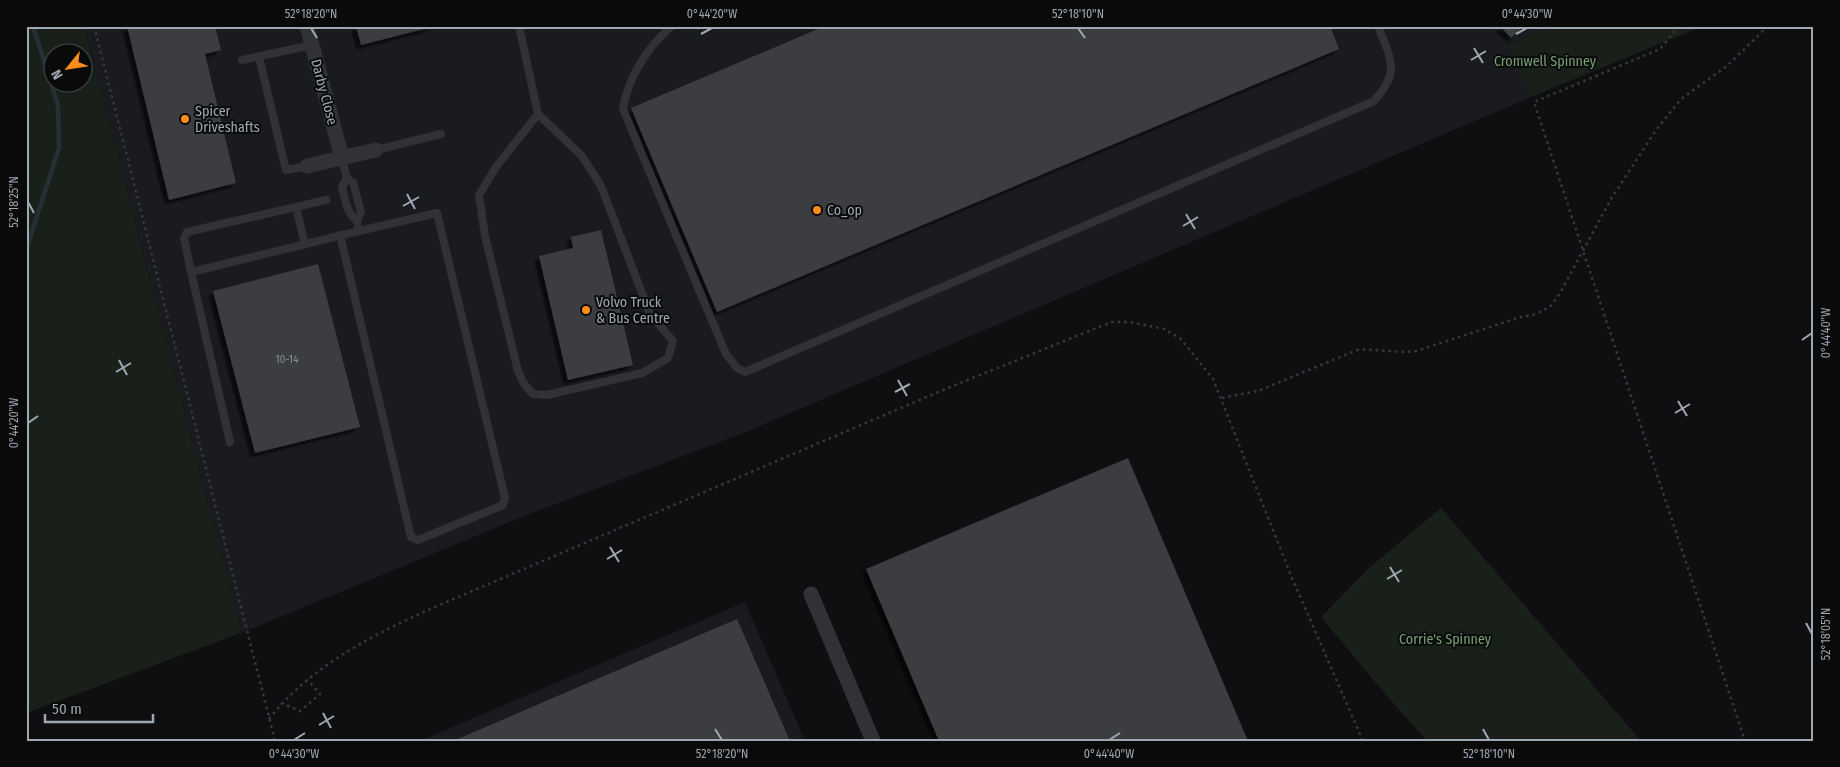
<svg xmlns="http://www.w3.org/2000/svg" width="1840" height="767" font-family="'Fira Sans Condensed',sans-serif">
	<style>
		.built { fill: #1a1b1e }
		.green { fill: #192019; fill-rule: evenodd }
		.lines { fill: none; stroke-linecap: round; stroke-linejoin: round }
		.stream { stroke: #253035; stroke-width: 4.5 }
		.building { fill: #3b3d41; filter: url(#shadow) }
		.path { stroke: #36393d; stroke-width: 2.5; stroke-dasharray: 2.5 4; stroke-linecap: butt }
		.lane { stroke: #303236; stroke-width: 8 }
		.street { stroke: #303236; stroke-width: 15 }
		.ticks { fill: none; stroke: #9ea8b3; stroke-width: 2 }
		.poi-dot { fill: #ff8d19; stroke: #0a0a0b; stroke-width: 2 }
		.labels { text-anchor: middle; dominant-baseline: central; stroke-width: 4; stroke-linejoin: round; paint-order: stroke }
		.number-label { font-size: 11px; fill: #858d96 }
		.park-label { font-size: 14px; fill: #77a173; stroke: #0a0a0b }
		.street-label { font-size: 14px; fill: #9ea8b3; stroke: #0a0a0b }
		.poi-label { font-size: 14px; fill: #9ea8b3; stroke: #0a0a0b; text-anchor: start }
		.neatline { fill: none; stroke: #9ea8b3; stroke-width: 2 }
		.ticks-label { font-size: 12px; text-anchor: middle; fill: #9ea8b3 }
	</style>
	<defs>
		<filter id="shadow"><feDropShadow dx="-4.5" dy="4.5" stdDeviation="1" flood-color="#0009"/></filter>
	</defs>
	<rect width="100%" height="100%" fill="#0f0f11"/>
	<g class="built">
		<polygon points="84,26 1556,26 1508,46 1531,97 741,434 527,515 241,633"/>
		<polygon points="745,602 805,741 420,741"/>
	</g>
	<g class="green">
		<path d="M 26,26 L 84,26 L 241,633 L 26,713 ZM 52,52 L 82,52 L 82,82 L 52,82 Z"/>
		<polygon points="1556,26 1703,26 1531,97 1508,46"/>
		<polygon points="1441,508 1641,741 1427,741 1386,695 1321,617 1369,568"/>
	</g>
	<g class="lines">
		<polyline class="stream" points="26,250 59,148 58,105 33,26"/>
	</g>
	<g class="building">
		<polygon points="127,26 215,26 221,50 205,54 236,183 169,200"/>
		<polygon points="356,26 432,26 432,27 361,45"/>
		<polygon points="825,26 1330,26 1339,49 717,312 631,108"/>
		<polygon points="1500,26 1524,26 1511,38"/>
		<polygon points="601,230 633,365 568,380 539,256 573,248 571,237"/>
		<polygon points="318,264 360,427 255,453 213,291"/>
		<polygon points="1128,458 1248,741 939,741 866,569"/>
		<polygon points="737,619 790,741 453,741"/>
	</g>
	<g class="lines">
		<g class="path">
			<polyline points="94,26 275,741"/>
			<polyline points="1679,26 1660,49 1534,102 1745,741"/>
			<path d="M 1222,398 L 1258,391 L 1357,350 C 1377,348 1395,354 1416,351 L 1521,317 L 1533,315 L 1550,307 L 1560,293 L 1611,199 L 1656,130 L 1681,99 L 1727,66 L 1768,26"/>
			<polyline points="281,703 300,711 320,694 308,680"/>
			<path d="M 269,719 C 310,667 369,637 428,610 L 943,390 L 1094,329 L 1112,322 L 1130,322 L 1164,329 L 1180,338 L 1213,379 L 1292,578 L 1363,741"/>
		</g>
		<g class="lane">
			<polyline points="519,26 538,114 582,156 601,186 650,314 673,341 668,358 642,373 547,395 533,394 524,384 518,371 485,236 479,195 496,167 538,114"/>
			<path d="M 672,26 C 647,47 628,78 623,109 L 726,354 L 737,368 L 745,372 L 1374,101 C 1401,71 1391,61 1378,26"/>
			<polyline points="259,57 286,170 307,166"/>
			<polyline points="242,60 312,45"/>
			<polyline points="376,150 441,134"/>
			<path d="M 342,158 L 347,179 L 353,182 L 361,212 L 357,221 C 346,212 345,199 342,186 L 347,179"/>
			<polyline points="296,207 305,244"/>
			<polyline points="340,235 411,537 418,540 503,505 505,498 437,213 359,231"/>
			<polyline points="191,272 184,238 187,232 326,200"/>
			<polyline points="230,442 191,272 359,231 357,221"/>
		</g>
		<g class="street">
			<polyline points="307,26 342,158"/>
			<polyline points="307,166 376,150"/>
			<polyline points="811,594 873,741"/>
		</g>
	</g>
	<path class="ticks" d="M 311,28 L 317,38M 1078,28 L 1085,38M 701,34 L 712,28M 1516,34 L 1527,28M 1474,48 L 1483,63M 1471,60 L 1486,51M 407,194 L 415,209M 28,202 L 34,213M 403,206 L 419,197M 1186,214 L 1195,229M 1183,226 L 1198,217M 1802,340 L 1812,333M 119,360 L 127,375M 116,372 L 131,363M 898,380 L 907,396M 895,392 L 910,384M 1678,401 L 1687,416M 1675,413 L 1690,404M 28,423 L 38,416M 610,547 L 619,562M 607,559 L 622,550M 1390,567 L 1399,582M 1387,579 L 1402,570M 1806,623 L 1812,634M 323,713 L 331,728M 319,725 L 334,716M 715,729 L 722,740M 1483,729 L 1489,740M 294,740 L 305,733M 1109,740 L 1120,733"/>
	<g class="poi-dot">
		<circle cx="185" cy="119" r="5"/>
		<circle cx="817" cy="210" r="5"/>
		<circle cx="586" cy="310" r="5"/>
	</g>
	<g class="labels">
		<g class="number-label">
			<text x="287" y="359">10-14</text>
		</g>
		<g class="park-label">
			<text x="1545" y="61">Cromwell Spinney</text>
			<text x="1445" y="639">Corrie's Spinney</text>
		</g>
		<g class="street-label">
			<text transform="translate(324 92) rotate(75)">Darby Close</text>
		</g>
		<g class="poi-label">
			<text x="195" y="111">Spicer<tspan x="195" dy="16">Driveshafts</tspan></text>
			<text x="827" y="210">Co_op</text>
			<text x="596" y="302">Volvo Truck<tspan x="596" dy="16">&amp; Bus Centre</tspan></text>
		</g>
	</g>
	<rect width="1840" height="767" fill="none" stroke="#0a0a0b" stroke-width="55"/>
	<g transform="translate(68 68) rotate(240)"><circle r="24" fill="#0a0a0b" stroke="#45494e"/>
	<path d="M0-4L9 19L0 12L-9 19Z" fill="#ff8d19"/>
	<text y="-8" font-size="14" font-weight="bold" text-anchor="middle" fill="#9ea8b3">N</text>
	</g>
	<path d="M45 714v8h108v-8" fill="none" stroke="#9ea8b3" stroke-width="2.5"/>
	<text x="52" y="714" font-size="15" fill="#9ea8b3" stroke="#0a0a0b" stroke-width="4" paint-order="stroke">50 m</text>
	<rect x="28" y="28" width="1784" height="712" class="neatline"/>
	<g class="ticks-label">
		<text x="311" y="18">52°18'20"N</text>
		<text x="712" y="18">0°44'20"W</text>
		<text x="1078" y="18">52°18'10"N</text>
		<text x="1527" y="18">0°44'30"W</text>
		<text transform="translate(14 202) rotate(-90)" y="4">52°18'25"N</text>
		<text transform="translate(1826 333) rotate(-90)" y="4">0°44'40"W</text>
		<text transform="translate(14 423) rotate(-90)" y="4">0°44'20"W</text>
		<text transform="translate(1826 634) rotate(-90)" y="4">52°18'05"N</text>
		<text x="294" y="758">0°44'30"W</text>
		<text x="722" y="758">52°18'20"N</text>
		<text x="1109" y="758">0°44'40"W</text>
		<text x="1489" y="758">52°18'10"N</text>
	</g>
</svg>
